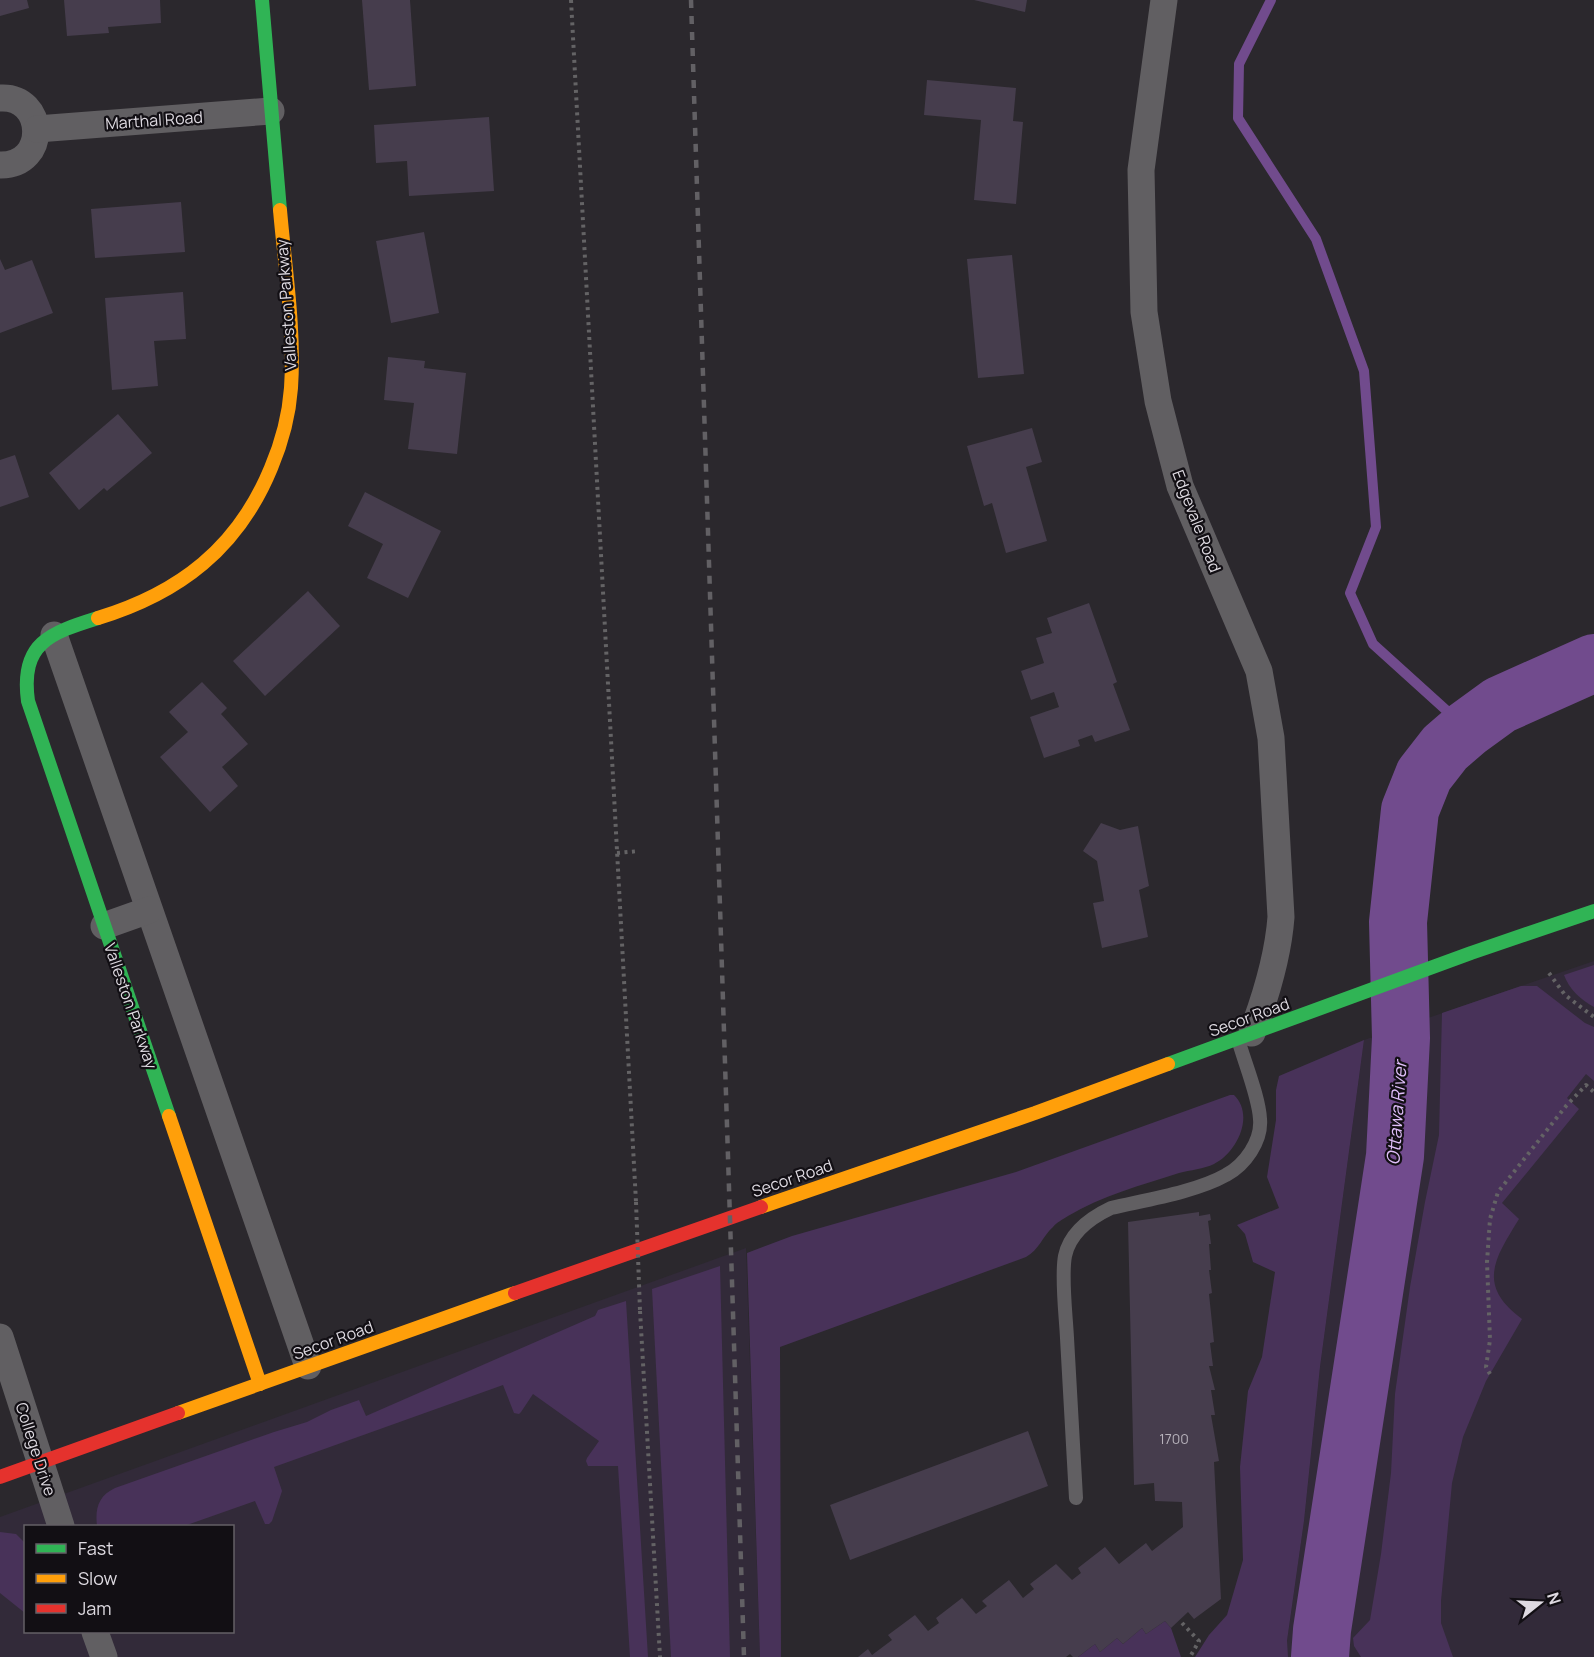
<svg xmlns="http://www.w3.org/2000/svg" width="1594" height="1657" font-family="Manrope,sans-serif">
	<style>
		.built { fill: #322a39; fill-rule: evenodd }
		.green { fill: #483259 }
		.lines { fill: none; stroke-linecap: round; stroke-linejoin: round }
		.stream { stroke: #714b8d; stroke-width: 10 }
		.river { stroke: #714b8d; stroke-width: 58 }
		.building { fill: #463d4d }
		.path { stroke: #646365; stroke-width: 4; stroke-dasharray: 3 4.5; stroke-linecap: butt }
		.lane { stroke: #615f62; stroke-width: 14 }
		.street { stroke: #615f62; stroke-width: 27 }
		.fast { stroke: #30b455; stroke-width: 14 }
		.slow { stroke: #ff9f0a; stroke-width: 14 }
		.jam { stroke: #e5322d; stroke-width: 14 }
		.rail { stroke: #626064; stroke-width: 4.5; stroke-dasharray: 8 8; stroke-linecap: butt }
		.path-bridge { stroke: #646365; stroke-width: 4; stroke-dasharray: 3 4.5; stroke-linecap: butt }
		.labels { text-anchor: middle; dominant-baseline: central; stroke-width: 4.5; stroke-linejoin: round; paint-order: stroke }
		.number-label { font-size: 14px; fill: #b8b3bc }
		.street-label { font-size: 16px; fill: #dedae1; stroke: #120f14 }
		.water-label { font-size: 18px; font-style: italic; fill: #dfbef9; stroke: #120f14 }
	</style>
	<rect width="100%" height="100%" fill="#2b282d"/>
	<g class="built">
		<polygon points="1594,961 1594,1657 1229,1657 1287,1641 1304,1521 1320,1367 1364,1040"/>
		<path d="M 746,1248 L 760,1657 L 0,1657 L 0,1517 ZM 26,1526 L 232,1526 L 232,1632 L 26,1632 Z"/>
	</g>
	<g class="green">
		<path d="M 1594,965 L 1594,1007 C 1581,1000 1569,989 1564,975 Z"/>
		<path d="M 1521,986 L 1537,986 L 1585,1023 L 1594,1027 L 1594,1081 L 1586,1074 L 1567,1098 L 1579,1109 L 1502,1203 L 1519,1219 C 1495,1258 1476,1285 1522,1319 L 1486,1381 L 1463,1437 L 1452,1483 L 1441,1601 L 1441,1623 L 1453,1657 L 1361,1657 L 1354,1646 L 1353,1638 L 1370,1620 L 1381,1554 L 1391,1473 L 1395,1394 L 1410,1287 L 1425,1202 L 1439,1135 L 1442,1013 Z"/>
		<polygon points="1364,1040 1320,1367 1304,1521 1287,1641 1288,1657 1195,1657 1209,1635 1227,1615 1243,1560 1240,1467 1248,1391 1262,1357 1275,1272 1253,1262 1245,1234 1237,1225 1279,1208 1267,1177 1276,1120 1276,1090 1279,1076"/>
		<path d="M 1230,1095 L 1234,1095 C 1255,1115 1237,1153 1214,1164 C 1204,1169 1190,1170 1179,1173 C 1142,1185 1101,1196 1068,1216 C 1063,1219 1056,1223 1053,1227 C 1042,1237 1039,1250 1026,1257 L 780,1347 L 781,1657 L 760,1657 L 747,1253 L 792,1236 L 1016,1172 Z"/>
		<polygon points="720,1266 730,1657 671,1657 652,1289"/>
		<path d="M 626,1301 L 648,1657 L 630,1657 L 618,1466 L 588,1466 L 586,1461 L 587,1458 L 599,1441 L 533,1394 L 521,1412 L 519,1414 L 514,1413 L 503,1385 L 274,1467 L 282,1491 L 272,1521 L 269,1524 L 265,1524 L 255,1501 L 184,1526 L 97,1526 C 95,1509 98,1496 115,1488 L 274,1432 L 307,1422 L 331,1410 L 359,1400 L 366,1416 L 595,1316 L 598,1310 Z"/>
		<polygon points="0,1532 16,1534 25,1543 25,1613 0,1593"/>
		<polygon points="1165,1621 1171,1628 1181,1657 1078,1657 1095,1644 1100,1652 1117,1638 1123,1644 1142,1628 1146,1634"/>
	</g>
	<g class="lines">
		<polyline class="stream" points="1271,0 1239,64 1238,118 1316,239 1364,371 1376,527 1350,593 1373,644 1467,729"/>
		<polyline class="river" points="1320,1657 1322,1630 1395,1156 1401,1038 1398,922 1410,810 1424,775 1445,748 1467,729 1500,705 1594,663"/>
	</g>
	<g class="building">
		<polygon points="0,0 27,0 29,8 0,16"/>
		<polygon points="64,0 160,0 161,23 108,27 109,33 67,36"/>
		<polygon points="362,0 410,0 416,86 369,90"/>
		<polygon points="974,0 1027,0 1025,12"/>
		<polygon points="927,80 1016,88 1013,121 1023,122 1016,204 974,200 981,120 924,115"/>
		<polygon points="489,117 494,191 409,196 407,161 376,163 374,125"/>
		<polygon points="181,202 185,252 95,258 91,209"/>
		<polygon points="424,232 439,313 391,323 376,241"/>
		<polygon points="1012,255 1024,374 978,378 967,259"/>
		<polygon points="0,259 5,270 32,260 53,313 0,333"/>
		<polygon points="183,292 186,339 154,341 158,386 112,390 105,298"/>
		<polygon points="388,357 425,361 424,368 466,373 457,454 408,449 414,403 384,400"/>
		<polygon points="118,414 152,453 107,491 104,488 79,510 49,473"/>
		<polygon points="1032,428 1042,462 1026,467 1047,541 1006,553 992,503 984,506 967,446"/>
		<polygon points="15,455 29,497 0,507 0,460"/>
		<polygon points="365,492 441,531 408,598 367,578 383,544 348,526"/>
		<polygon points="308,591 340,626 265,696 233,661"/>
		<polygon points="1089,603 1117,682 1113,684 1130,730 1095,742 1092,735 1078,740 1080,746 1044,758 1030,717 1059,707 1054,692 1031,700 1021,671 1044,663 1036,638 1052,633 1047,618"/>
		<polygon points="202,682 227,708 221,714 248,744 222,767 238,786 210,812 160,757 188,732 169,712"/>
		<polygon points="1101,823 1120,830 1138,826 1149,886 1139,890 1148,937 1102,948 1093,903 1104,901 1097,861 1083,851"/>
		<polygon points="1199,1212 1199,1216 1210,1214 1211,1220 1208,1221 1211,1244 1209,1244 1211,1270 1209,1270 1212,1293 1209,1294 1214,1342 1210,1343 1213,1366 1209,1366 1215,1390 1211,1390 1215,1415 1211,1415 1219,1461 1214,1462 1221,1599 1194,1619 1188,1612 1171,1628 1165,1621 1146,1634 1142,1628 1123,1644 1117,1638 1100,1652 1095,1644 1078,1657 1073,1657 1070,1654 1066,1657 858,1657 868,1649 872,1655 892,1640 888,1635 915,1615 928,1631 939,1623 936,1618 962,1598 976,1614 987,1606 982,1601 1009,1580 1023,1598 1034,1589 1030,1584 1056,1564 1072,1580 1081,1573 1078,1568 1105,1547 1119,1564 1146,1543 1152,1551 1183,1527 1182,1502 1155,1501 1154,1483 1134,1485 1128,1222"/>
		<polygon points="1028,1431 1048,1486 850,1560 830,1505"/>
	</g>
	<g class="lines">
		<g class="path">
			<polyline points="571,0 636,1202"/>
			<polyline points="617,853 639,851"/>
			<polyline points="1549,973 1565,995 1594,1017"/>
			<polyline points="640,1311 660,1657"/>
			<polyline points="1490,1374 1486,1367 1490,1340 1487,1262 1490,1219 1498,1192 1566,1106 1586,1085 1594,1092"/>
			<polyline points="1182,1623 1199,1641 1190,1657"/>
		</g>
		<path class="lane" d="M 1076,1498 C 1073,1445 1070,1391 1067,1338 C 1066,1316 1061,1277 1065,1256 C 1070,1232 1090,1218 1111,1208 C 1145,1200 1196,1192 1226,1175 C 1245,1165 1262,1141 1260,1119 C 1259,1097 1244,1061 1238,1039"/>
		<g class="street">
			<path d="M 1164,0 L 1141,170 L 1144,312 L 1158,401 L 1180,486 L 1259,671 L 1271,738 L 1281,917 C 1278,957 1266,996 1252,1033"/>
			<path d="M 0,98 C 46,95 49,166 0,165"/>
			<polyline points="37,129 271,111"/>
			<polyline points="54,635 308,1366"/>
			<polyline points="104,926 149,910"/>
			<polyline points="0,1337 61,1526"/>
			<polyline points="95,1632 104,1657"/>
		</g>
		<g class="fast">
			<polyline points="262,0 280,210"/>
			<path d="M 98,618 C 50,633 20,643 28,701 L 169,1116"/>
			<polyline points="1168,1064 1471,953 1594,911"/>
		</g>
		<g class="slow">
			<path d="M 98,618 C 180,593 238,548 271,468 C 282,442 289,416 291,388 C 295,329 285,268 280,210"/>
			<polyline points="169,1116 260,1384"/>
			<polyline points="761,1207 1035,1113 1168,1064"/>
			<polyline points="178,1413 515,1293"/>
		</g>
		<g class="jam">
			<polyline points="515,1293 761,1207"/>
			<polyline points="0,1477 178,1413"/>
		</g>
		<polyline class="rail" points="691,0 744,1657"/>
		<polyline class="path-bridge" points="636,1202 640,1311"/>
	</g>
	<g class="labels">
		<g class="number-label">
			<text x="1174" y="1438">1700</text>
		</g>
		<g class="street-label">
			<text transform="translate(154 120) rotate(-4)">Marthal Road</text>
			<text transform="translate(286 305) rotate(-94)">Valleston Parkway</text>
			<text transform="translate(1197 521) rotate(69)">Edgevale Road</text>
			<text transform="translate(131 1006) rotate(71)">Valleston Parkway</text>
			<text transform="translate(1249 1017) rotate(-20)">Secor Road</text>
			<text transform="translate(792 1178) rotate(-19)">Secor Road</text>
			<text transform="translate(333 1340) rotate(-20)">Secor Road</text>
			<text transform="translate(36 1449) rotate(72)">College Drive</text>
		</g>
		<g class="water-label">
			<text transform="translate(1396 1113) rotate(-86)">Ottawa River</text>
		</g>
	</g>
	<rect x="24" y="1525" width="210" height="108" fill="#120f14" stroke="#646066" stroke-width="1.5"/>
	<rect x="36" y="1544" width="30" height="9" fill="#30b455" stroke="#646066" stroke-width="1.5"/>
	<text x="78" y="1555" font-size="18" fill="#dedae1">Fast</text>
	<rect x="36" y="1574" width="30" height="9" fill="#ff9f0a" stroke="#646066" stroke-width="1.5"/>
	<text x="78" y="1585" font-size="18" fill="#dedae1">Slow</text>
	<rect x="36" y="1604" width="30" height="9" fill="#e5322d" stroke="#646066" stroke-width="1.5"/>
	<text x="78" y="1615" font-size="18" fill="#dedae1">Jam</text>
	<g transform="translate(1540 1603) rotate(72)" stroke="#120f14" stroke-width="4.5" paint-order="stroke">
	<path d="M0-4.5L10 22L0 15L-10 22Z" fill="#dedae1"/>
	<text y="-9" font-size="16" font-weight="bold" text-anchor="middle" fill="#dedae1">N</text>
	</g>
</svg>
